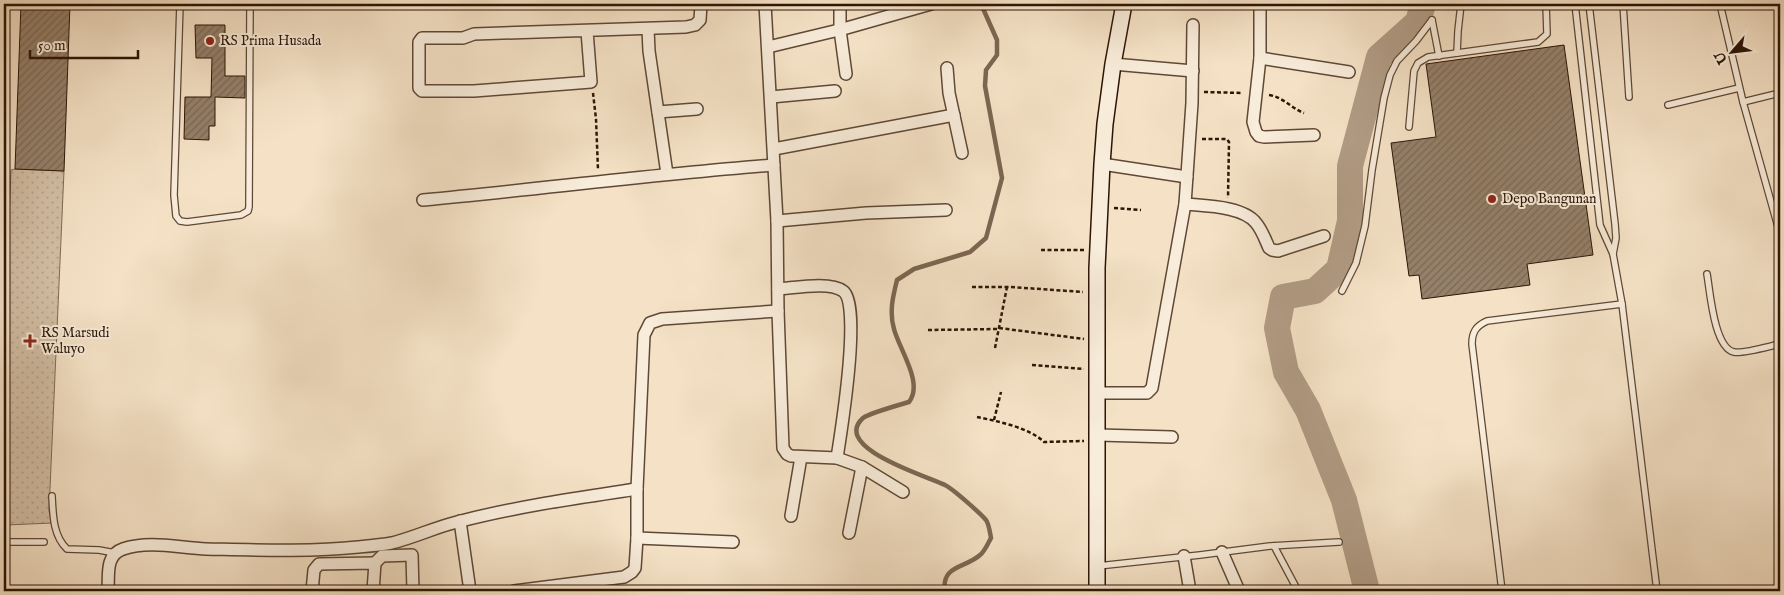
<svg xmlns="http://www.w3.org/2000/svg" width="1784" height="595" font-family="'IM FELL English',serif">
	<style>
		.garden { fill: url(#garden-dots); stroke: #806a56 }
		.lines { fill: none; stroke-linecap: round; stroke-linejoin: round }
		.stream { stroke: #7c6652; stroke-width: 4.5 }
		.river { stroke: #b19c85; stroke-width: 26 }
		.building { fill: url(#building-hatch); stroke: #2d1506 }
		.lane-casing { stroke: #5f4836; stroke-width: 8 }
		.street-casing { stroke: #5f4836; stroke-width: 14 }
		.secondary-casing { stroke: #2d1506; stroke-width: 18 }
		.path { stroke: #2d1506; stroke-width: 2.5; stroke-dasharray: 4 2.5; stroke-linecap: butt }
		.lane { stroke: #f8ecda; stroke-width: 5.5 }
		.street { stroke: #f8ecda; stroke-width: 11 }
		.secondary { stroke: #f8ecda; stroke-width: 15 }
		.poi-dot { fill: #8f2418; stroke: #f8ecda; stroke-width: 2 }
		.labels { text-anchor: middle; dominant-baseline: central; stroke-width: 4; stroke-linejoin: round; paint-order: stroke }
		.poi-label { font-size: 14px; fill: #2d1506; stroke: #f8ecda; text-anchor: start }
	</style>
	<defs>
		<pattern id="garden-dots" width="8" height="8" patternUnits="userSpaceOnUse" patternTransform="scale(1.25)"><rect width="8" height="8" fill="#d3bfa5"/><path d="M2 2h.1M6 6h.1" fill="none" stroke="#b5a38d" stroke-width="1.8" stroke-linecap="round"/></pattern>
		<pattern id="building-hatch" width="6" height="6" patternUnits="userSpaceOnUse" patternTransform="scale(1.25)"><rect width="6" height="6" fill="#95806a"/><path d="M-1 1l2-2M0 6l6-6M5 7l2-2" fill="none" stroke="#7a6855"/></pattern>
	</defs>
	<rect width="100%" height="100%" fill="#f5e2c6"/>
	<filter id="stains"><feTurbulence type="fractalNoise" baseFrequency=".004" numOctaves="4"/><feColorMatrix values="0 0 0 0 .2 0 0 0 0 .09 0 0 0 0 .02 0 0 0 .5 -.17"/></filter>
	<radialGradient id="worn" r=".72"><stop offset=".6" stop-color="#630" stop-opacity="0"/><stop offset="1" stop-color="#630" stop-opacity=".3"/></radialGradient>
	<polygon class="garden" points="15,169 64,171 49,511 52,523 6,525 4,522 4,345 11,170"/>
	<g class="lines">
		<path class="stream" d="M 945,591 C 941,565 966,568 980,555 C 985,551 988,543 991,538 C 990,533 989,524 986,520 C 980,513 953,489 945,485 C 930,477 830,448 863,418 C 870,413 899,405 909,402 C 924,383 899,349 894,329 C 889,312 893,296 897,280 L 914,269 L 970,252 L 986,238 L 1002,178 L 985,86 L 986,70 L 997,55 L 997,40 L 981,4"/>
		<polyline class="river" points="1367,591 1344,500 1308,410 1286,372 1277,328 1283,297 1315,291 1339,269 1350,221 1350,166 1379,57 1418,22 1423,4"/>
	</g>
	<g class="building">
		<polygon points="21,4 70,4 64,171 15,169"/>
		<polygon points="195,25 225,25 225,76 245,76 245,98 215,97 215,126 209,126 209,140 184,139 185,97 211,97 212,58 196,58"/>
		<polygon points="1564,45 1593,255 1527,264 1530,285 1422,299 1419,275 1409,276 1391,143 1436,137 1426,64"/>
	</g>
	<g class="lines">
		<defs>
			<g id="lane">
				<polyline points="180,4 174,195 176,216 180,221 187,222 241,215 248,211 249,207 250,4"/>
				<polyline points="1575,4 1600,225 1613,254 1622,304 1657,591"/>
				<polyline points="1589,4 1615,224 1616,238 1613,254"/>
				<polyline points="1623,4 1629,97"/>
				<polyline points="1720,4 1743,102 1780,234"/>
				<polyline points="1546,5 1561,4"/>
				<polyline points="1432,20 1439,56"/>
				<polyline points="1457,53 1458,31 1461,4"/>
				<polyline points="1743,102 1780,93"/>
				<polyline points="1668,105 1739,88"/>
				<polyline points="1409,127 1414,71 1418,63 1428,57 1538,42 1547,34 1546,4"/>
				<path d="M 1707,274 C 1710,291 1714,348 1734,352 C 1743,354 1770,346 1780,344"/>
				<polyline points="1342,291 1356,263 1365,226 1372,170 1384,98 1390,75 1397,61 1416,41 1432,20"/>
				<path d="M 52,496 C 53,515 53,536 67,549 L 99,550 L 115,553"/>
				<polyline points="4,542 44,542"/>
				<polyline points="1274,546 1298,591"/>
				<polyline points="1098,566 1200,555 1270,546 1339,542"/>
				<path d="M 1502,591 L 1472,344 C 1472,332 1476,326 1487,321 L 1622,304"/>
			</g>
			<g id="street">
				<polyline points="765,4 777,221 778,311 783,448 787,454 791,456 837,458 862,467 903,492"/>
				<polyline points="840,4 840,30 846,74"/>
				<polyline points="1260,4 1260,58 1253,122 1256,132 1259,136 1264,137 1314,135"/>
				<polyline points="648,29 649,51 667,174"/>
				<polyline points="587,31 591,82 474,91 422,91 419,88 419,42 422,38 463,38 474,34 686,27 695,25 700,20 701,4"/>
				<polyline points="768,47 843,29 931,4"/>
				<polyline points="1260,58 1349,72"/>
				<polyline points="1113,64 1193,71"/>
				<polyline points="947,68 949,93 962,153"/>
				<polyline points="771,97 835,91"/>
				<polyline points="658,112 697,109"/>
				<polyline points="774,149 954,115"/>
				<polyline points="1102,164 1187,177"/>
				<path d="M 423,200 C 540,189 657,174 774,165"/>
				<path d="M 1185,204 C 1205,206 1243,206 1256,223 C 1262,230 1265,239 1269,248 L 1272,250 L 1278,251 L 1324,236"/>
				<polyline points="777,221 866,213 946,210"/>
				<path d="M 778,289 C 794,288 830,281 843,291 C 862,304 841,432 837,458"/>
				<polyline points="1098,393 1147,393 1152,388 1185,204 1192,103 1193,25"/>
				<polyline points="1098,435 1172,437"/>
				<polyline points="791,516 801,457"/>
				<polyline points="460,521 470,591"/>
				<polyline points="849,533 862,467"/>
				<polyline points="637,538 733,542"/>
				<polyline points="1222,552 1239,591"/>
				<polyline points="1184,556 1190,591"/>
				<polyline points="375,563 382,556 412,555 413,591"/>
				<path d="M 108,591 C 109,575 105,555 123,549 C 149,540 180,548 206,549 C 255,550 311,552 358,547 C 369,546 381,545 392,543 C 416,537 438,526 461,521 C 519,506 578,498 637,489"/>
				<polyline points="312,591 314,570 319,564 375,563 373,591"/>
				<polyline points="514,591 624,577 632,572 635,568 637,538 637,489 644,335 650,323 662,319 778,311"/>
			</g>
			<polyline id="secondary" points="1097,591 1097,268 1102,164 1105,124 1113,64 1124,4"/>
		</defs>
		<use href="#lane" class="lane-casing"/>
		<use href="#street" class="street-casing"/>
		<use href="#secondary" class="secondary-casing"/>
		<g class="path">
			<polyline points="1204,92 1243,93"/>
			<polyline points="593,93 596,119 598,170"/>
			<path d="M 1269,95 C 1283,97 1291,108 1304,113"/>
			<polyline points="1202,139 1227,139 1229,142 1228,198"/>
			<polyline points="1114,208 1141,210"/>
			<polyline points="1041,250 1084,250"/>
			<polyline points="972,287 1011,287 1083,292"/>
			<polyline points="999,328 1084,339"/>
			<polyline points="928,330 998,329"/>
			<polyline points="995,348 1007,287"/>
			<polyline points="1032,365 1084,369"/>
			<path d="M 977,417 C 997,421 1030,428 1044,442 L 1084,441"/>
			<polyline points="994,420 1001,392"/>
		</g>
		<use href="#lane" class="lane"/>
		<use href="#street" class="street"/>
		<use href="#secondary" class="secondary"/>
	</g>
	<g class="poi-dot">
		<circle cx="210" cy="41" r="5"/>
		<circle cx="1492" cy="199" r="5"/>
		<path d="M27.5 333.5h5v5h5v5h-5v5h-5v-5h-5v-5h5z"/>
	</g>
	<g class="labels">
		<g class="poi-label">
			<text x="220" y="41">RS Prima Husada</text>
			<text x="1502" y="199">Depo Bangunan</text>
			<text x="41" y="333">RS Marsudi<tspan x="41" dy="16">Waluyo</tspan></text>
		</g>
	</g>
	<rect width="1784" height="595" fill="none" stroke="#f5e2c6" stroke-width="20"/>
	<rect x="5" y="5" width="1774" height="585" fill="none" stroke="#2d1506" stroke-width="2.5"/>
	<rect x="10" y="10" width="1764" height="575" fill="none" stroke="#2d1506"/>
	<g transform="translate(1732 52) rotate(242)" stroke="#f8ecda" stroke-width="4" paint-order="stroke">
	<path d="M0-4L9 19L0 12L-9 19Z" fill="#2d1506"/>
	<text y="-8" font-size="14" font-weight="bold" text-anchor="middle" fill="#2d1506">U</text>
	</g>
	<path d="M30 50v8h108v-8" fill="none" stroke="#2d1506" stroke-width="2.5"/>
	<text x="38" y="50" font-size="15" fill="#2d1506" stroke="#f8ecda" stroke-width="4" paint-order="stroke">50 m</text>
	<rect width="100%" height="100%" filter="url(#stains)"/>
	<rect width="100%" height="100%" fill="url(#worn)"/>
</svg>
